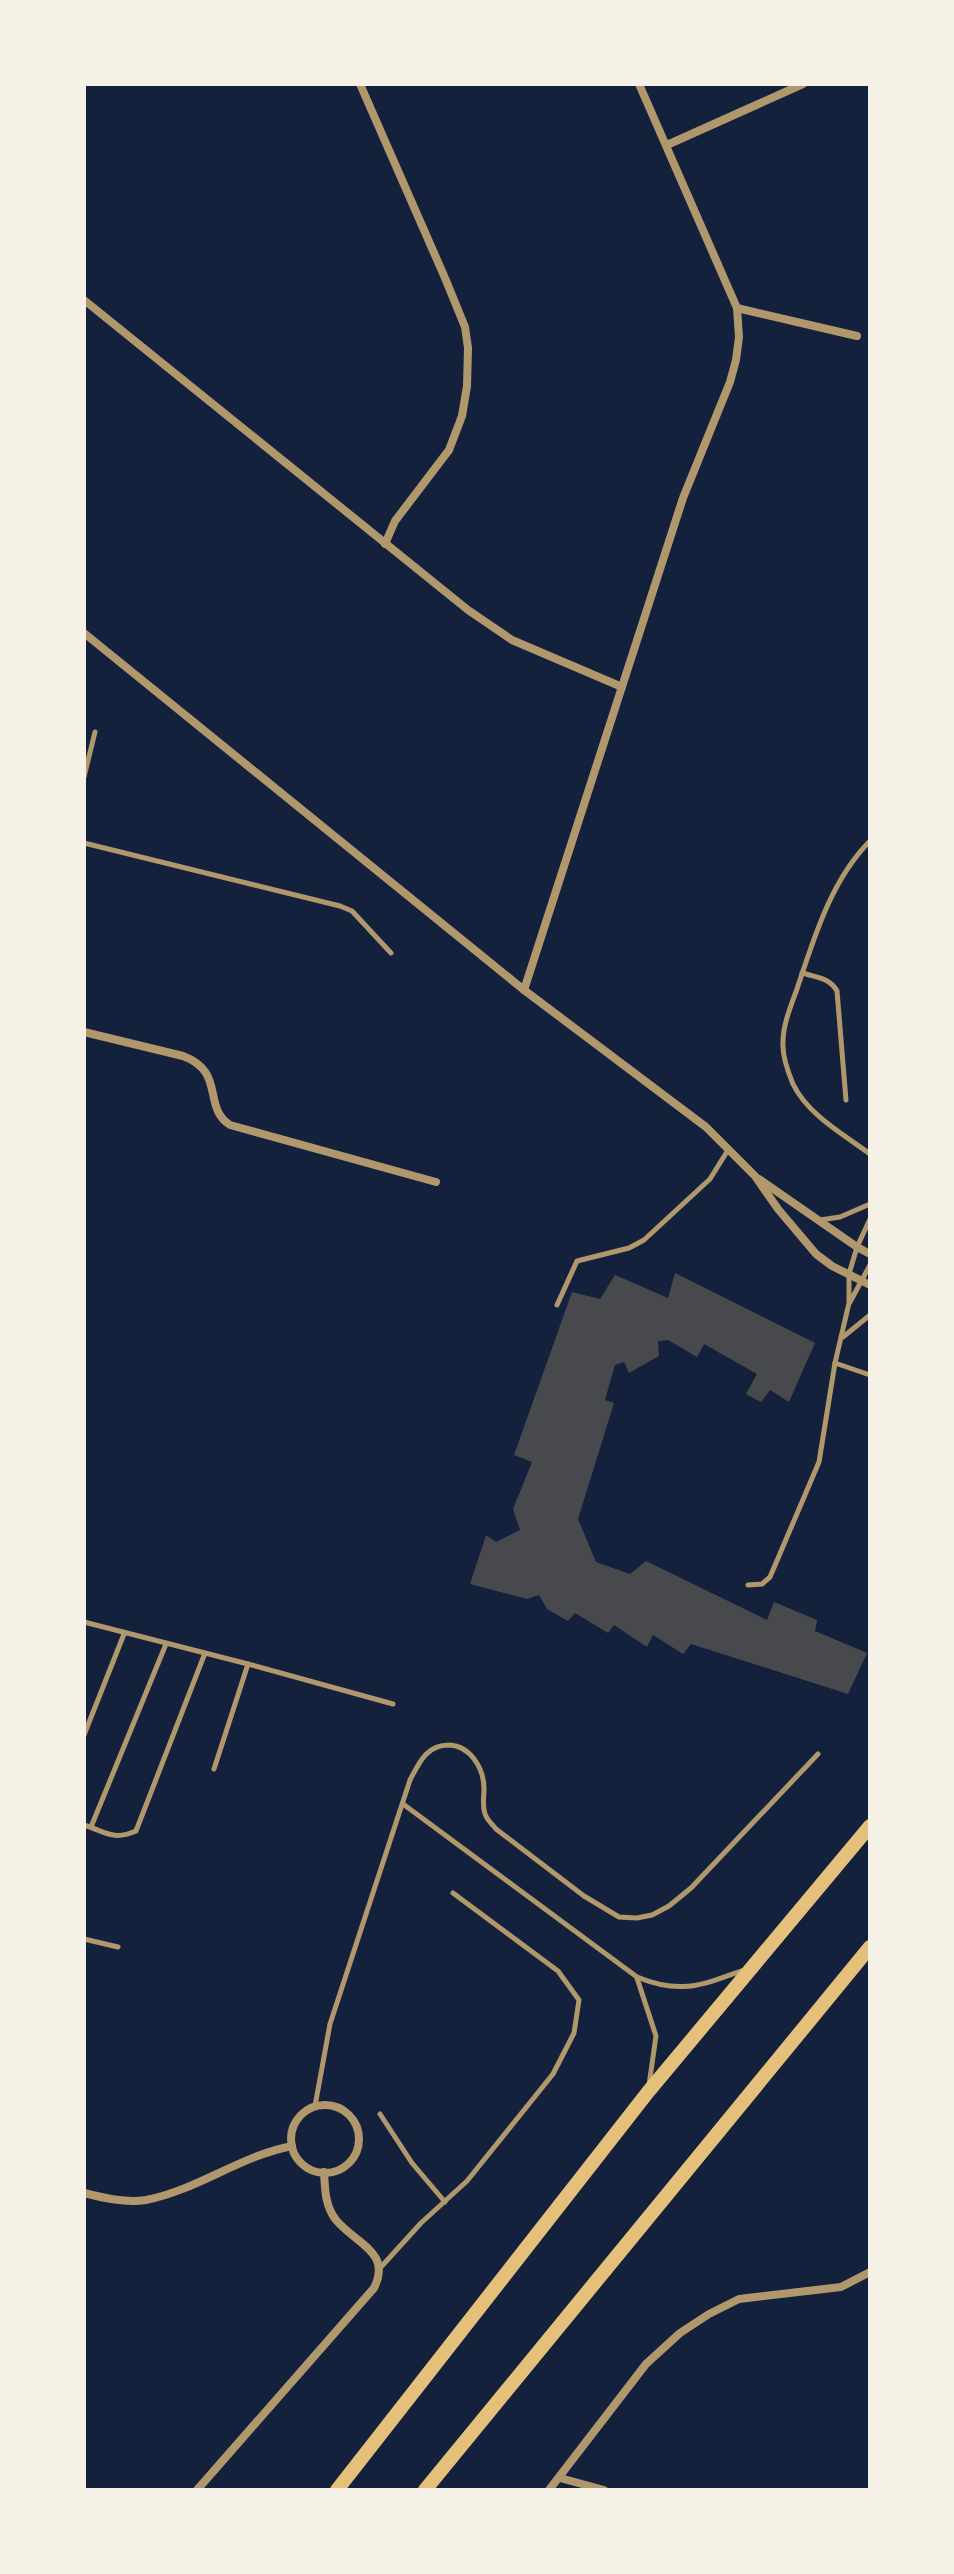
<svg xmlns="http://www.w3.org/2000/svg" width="954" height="2574" font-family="Mulish,sans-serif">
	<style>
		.building { fill: #48494c }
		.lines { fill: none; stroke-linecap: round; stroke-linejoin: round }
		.service { stroke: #b1986c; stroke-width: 5 }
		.minor { stroke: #b1986c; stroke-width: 8 }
		.secondary { stroke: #e5c07b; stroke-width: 14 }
	</style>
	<rect width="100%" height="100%" fill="#14213d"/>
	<polygon class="building" points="675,1273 815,1343 789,1402 770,1390 761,1402 746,1394 757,1374 704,1344 697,1357 668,1340 658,1341 659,1356 629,1373 624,1362 615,1365 605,1400 614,1403 578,1519 596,1562 630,1574 646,1561 767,1620 774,1602 817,1620 815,1631 867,1653 848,1694 691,1644 683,1654 653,1635 647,1647 614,1625 608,1633 575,1613 568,1621 547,1609 539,1595 527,1599 470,1584 486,1535 496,1542 520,1530 513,1509 532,1462 514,1455 572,1292 600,1299 615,1275 668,1298"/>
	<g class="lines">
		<g class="service">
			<polyline points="84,777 95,732"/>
			<path d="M 870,841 C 831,880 814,938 797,989 C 791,1006 783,1024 783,1042 C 782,1056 788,1072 793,1084 C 808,1115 843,1134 870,1154"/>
			<polyline points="84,843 340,906 352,911 391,953"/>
			<path d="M 802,973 C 816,977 830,978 837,991 L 846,1100"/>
			<polyline points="820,1220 840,1217 870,1204"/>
			<polyline points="850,1302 870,1265"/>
			<polyline points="557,1305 577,1261 629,1248 644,1240 710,1179 728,1150"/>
			<polyline points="843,1337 870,1315"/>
			<polyline points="835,1363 870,1375"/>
			<polyline points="748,1585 762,1584 770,1577 819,1462 835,1363 849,1303 849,1274 857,1247 870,1219"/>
			<polyline points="84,1622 248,1664 393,1704"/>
			<polyline points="84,1735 124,1634"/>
			<polyline points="214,1769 248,1664"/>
			<path d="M 403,1804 L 637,1977 C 681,1995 702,1985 744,1970"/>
			<path d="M 84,1825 C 106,1832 113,1841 136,1831 L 205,1653"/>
			<polyline points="91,1827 166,1644"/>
			<polyline points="84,1939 118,1947"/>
			<polyline points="637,1978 656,2036 649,2085"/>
			<path d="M 315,2106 L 330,2024 L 410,1780 C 419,1763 426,1745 449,1745 C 471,1746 484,1769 484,1789 C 484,1798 482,1805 485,1814 C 487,1820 492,1824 496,1829 L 584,1896 L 619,1917 L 637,1918 L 652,1915 L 669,1906 L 691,1888 L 818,1754"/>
			<polyline points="380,2114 412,2163 445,2202"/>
			<polyline points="381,2267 421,2223 467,2181 553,2074 574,2033 579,2000 558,1971 453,1893"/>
		</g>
		<g class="minor">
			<polyline points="360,84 445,278 465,327 468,348 467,386 462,416 449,450 395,521 385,544"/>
			<polyline points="667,145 803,84"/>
			<polyline points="84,300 468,610 512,640 622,687"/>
			<polyline points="737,308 857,336"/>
			<polyline points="84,633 524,990 706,1127 755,1176 778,1209 816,1254 832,1266 870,1285"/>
			<polyline points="524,990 683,498 730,382 736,360 739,337 737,308 639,84"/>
			<path d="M 84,1032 L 183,1056 C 226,1072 202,1107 230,1125 L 436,1182"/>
			<polyline points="759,1179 857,1247 870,1254"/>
			<circle cx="325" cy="2139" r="34"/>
			<path d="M 84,2193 C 104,2198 125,2203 146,2200 C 197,2190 240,2156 292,2146"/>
			<polyline points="560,2478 604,2490"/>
			<path d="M 197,2490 L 374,2288 C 392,2252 356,2244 336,2220 C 325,2206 325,2189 324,2172"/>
			<polyline points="549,2490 646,2364 680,2333 709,2314 739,2299 841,2287 870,2272"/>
		</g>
		<g class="secondary">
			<polyline points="337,2490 648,2092 870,1826"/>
			<polyline points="425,2490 870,1947"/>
		</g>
	</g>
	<rect width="954" height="2574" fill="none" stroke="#f6f1e7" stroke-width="172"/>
</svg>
